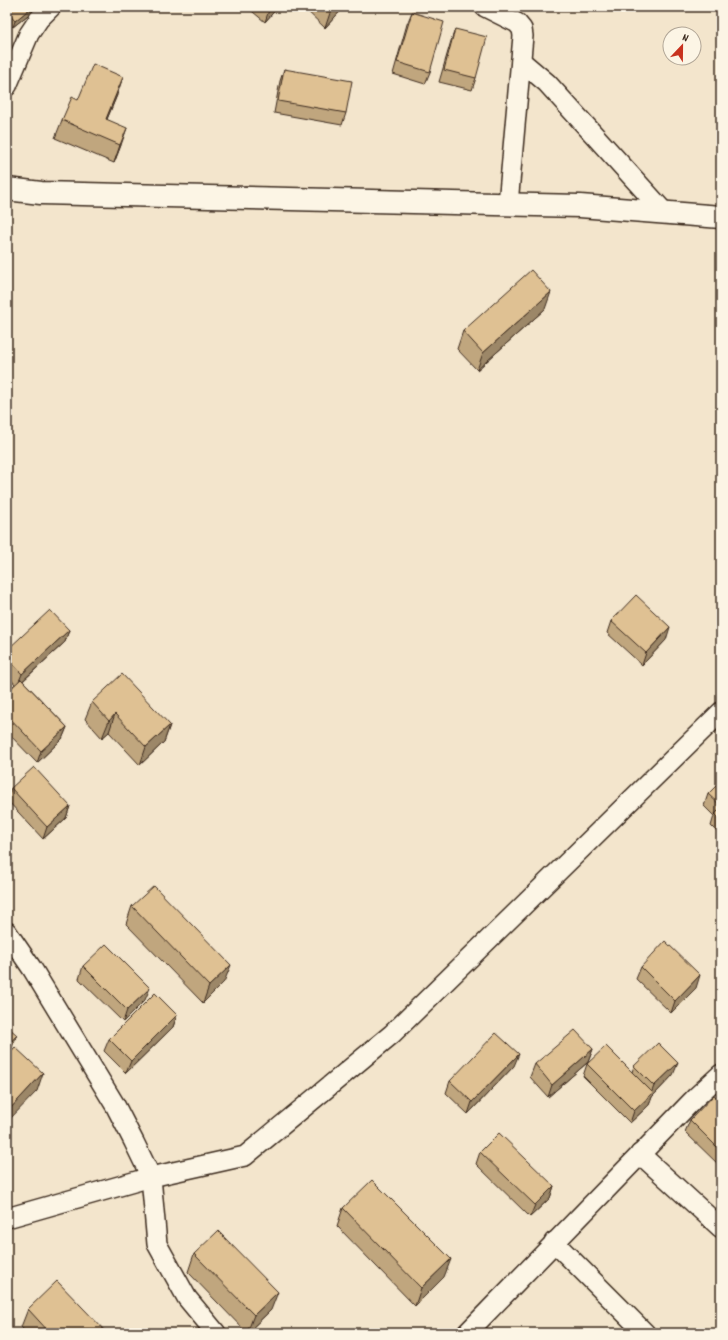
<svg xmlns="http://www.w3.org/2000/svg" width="728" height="1340" font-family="Dekko,sans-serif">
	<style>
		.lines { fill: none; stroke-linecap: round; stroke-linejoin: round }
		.minor-casing { stroke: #3b2a1e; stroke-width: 22 }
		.secondary-casing { stroke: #3b2a1e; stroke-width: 25 }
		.minor { stroke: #fcf5e5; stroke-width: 19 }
		.secondary { stroke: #fcf5e5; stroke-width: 22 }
		.wall { fill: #c0a67e; stroke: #3b2a1e }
		.shaded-wall { fill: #9c8767; stroke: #3b2a1e }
		.building { fill: #dfc193; stroke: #3b2a1e }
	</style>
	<rect width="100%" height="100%" fill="#f3e5cc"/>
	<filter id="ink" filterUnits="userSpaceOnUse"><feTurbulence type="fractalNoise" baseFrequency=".025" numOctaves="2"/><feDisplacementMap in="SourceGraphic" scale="8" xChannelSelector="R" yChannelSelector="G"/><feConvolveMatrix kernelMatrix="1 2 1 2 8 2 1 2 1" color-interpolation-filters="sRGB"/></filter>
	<g filter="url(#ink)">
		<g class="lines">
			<defs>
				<g id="minor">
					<polyline points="485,7 517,23 522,29 523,36 508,204"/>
					<polyline points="521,61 547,83 664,212"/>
					<polyline points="7,86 29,34 39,19 51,7"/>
					<polyline points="7,932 33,970 115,1105 134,1142 151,1177 157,1244 187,1298 216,1333"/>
					<polyline points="640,1154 721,1228"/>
					<polyline points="7,1218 151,1177 245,1156 392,1034 721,712"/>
					<polyline points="554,1242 645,1333"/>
					<polyline points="467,1333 696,1097 721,1074"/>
				</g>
				<polyline id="secondary" points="7,189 41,193 580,206 721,217"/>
			</defs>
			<use href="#minor" class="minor-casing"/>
			<use href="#secondary" class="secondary-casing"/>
			<use href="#minor" class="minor"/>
			<use href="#secondary" class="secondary"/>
		</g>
		<g class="wall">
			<polygon points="7,7 33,11 13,27 7,21"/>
			<polygon points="247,7 278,7 265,22"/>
			<polygon points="303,7 344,7 325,28"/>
			<polygon points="412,12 430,72 425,84 393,74 407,24"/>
			<polygon points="455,29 476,78 472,90 439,82 451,41"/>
			<polygon points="284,69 346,113 342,125 274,113 280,81"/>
			<polygon points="117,95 107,119 121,145 114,163 55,138 62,120 78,100"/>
			<polygon points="545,309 477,370 457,349 463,331"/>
			<polygon points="611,621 666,640 642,665 607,633"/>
			<polygon points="69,630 65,642 23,681 67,727 62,739 37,763 7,732 7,692 15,684 7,675 7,650"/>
			<polygon points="92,702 170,725 164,742 140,765 109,732 102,738 85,719"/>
			<polygon points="721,781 721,836 711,826 714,816 704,806 708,794"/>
			<polygon points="11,788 70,806 66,818 43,839 7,800"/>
			<polygon points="132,906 224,982 203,1003 126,924"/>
			<polygon points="83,966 145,1000 123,1022 79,979"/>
			<polygon points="641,967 696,988 671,1013 636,979"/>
			<polygon points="177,1015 173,1027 126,1073 104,1051 109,1039"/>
			<polygon points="593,1049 588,1062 548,1097 530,1077 535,1064"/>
			<polygon points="587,1064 632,1072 634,1066 673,1075 652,1097 649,1105 630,1123 583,1076"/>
			<polygon points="514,1066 468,1114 446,1093 450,1081"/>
			<polygon points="721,1101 721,1167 685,1132 690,1120"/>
			<polygon points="480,1152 554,1186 550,1198 530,1217 476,1164"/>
			<polygon points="343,1208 444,1277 415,1306 337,1226"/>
			<polygon points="194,1254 271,1310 247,1333 188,1272"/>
			<polygon points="28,1309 107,1333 27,1333 21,1327"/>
		</g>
		<g class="shaded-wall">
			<polygon points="32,7 34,7 33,11 13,27 15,21"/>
			<polygon points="272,7 278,7 265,22 269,10"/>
			<polygon points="334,7 344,7 325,28 331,10"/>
			<polygon points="123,77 117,95 100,136 106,119"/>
			<polygon points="127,128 121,145 114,163 120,145"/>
			<polygon points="551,292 545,309 477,370 483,353"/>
			<polygon points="670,627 666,640 642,665 646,653"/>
			<polygon points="69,630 65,642 17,686 22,674"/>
			<polygon points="115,714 109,732 102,738 109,721"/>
			<polygon points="170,725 164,742 140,765 146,747"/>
			<polygon points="67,727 62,739 37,763 41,751"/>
			<polygon points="70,806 66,818 43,839 47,827"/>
			<polygon points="231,965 224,982 203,1003 209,986"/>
			<polygon points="700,975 696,988 671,1013 675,1001"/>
			<polygon points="150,988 145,1000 123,1022 127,1010"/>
			<polygon points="177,1015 173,1027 126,1073 131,1061"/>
			<polygon points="17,1035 12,1047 7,1053 7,1046"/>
			<polygon points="593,1049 588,1062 548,1097 552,1085"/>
			<polygon points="519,1054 514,1066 468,1114 472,1102"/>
			<polygon points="678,1063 673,1075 652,1097 649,1105 630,1123 634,1111 651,1094 654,1086"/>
			<polygon points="43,1073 37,1091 7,1122 7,1112"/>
			<polygon points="554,1186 550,1198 530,1217 535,1205"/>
			<polygon points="451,1259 444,1277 415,1306 421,1288"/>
			<polygon points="278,1292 271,1310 247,1333 254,1315"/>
		</g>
		<g class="building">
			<polygon points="7,7 32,7 15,21 7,12"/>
			<polygon points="266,7 272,7 269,10"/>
			<polygon points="328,7 334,7 331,10"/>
			<polygon points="412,12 444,22 430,72 397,62"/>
			<polygon points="455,29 487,37 476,78 444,70"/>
			<polygon points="93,64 123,77 106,119 127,128 120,145 62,120 72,97 78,100"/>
			<polygon points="284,69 352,81 346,113 278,101"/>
			<polygon points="531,270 551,292 483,353 463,331"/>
			<polygon points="636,595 670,627 646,653 611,621"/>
			<polygon points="50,610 69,630 22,674 7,658 7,650"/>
			<polygon points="122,674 170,725 146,747 115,714 109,721 92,702"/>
			<polygon points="21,679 67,727 41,751 7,715 7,692"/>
			<polygon points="34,767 70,806 47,827 11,788"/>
			<polygon points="721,781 721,806 708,794"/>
			<polygon points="721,808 721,820 715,814"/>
			<polygon points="154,886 231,965 209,986 132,906"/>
			<polygon points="665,941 700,975 675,1001 641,967"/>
			<polygon points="106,944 150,988 127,1010 83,966"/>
			<polygon points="155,993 177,1015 131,1061 109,1039"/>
			<polygon points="7,1026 17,1035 7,1046"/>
			<polygon points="575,1030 593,1049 552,1085 535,1064"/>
			<polygon points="496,1033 519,1054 472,1102 450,1081"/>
			<polygon points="658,1043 678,1063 654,1086 634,1066"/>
			<polygon points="606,1046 653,1093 634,1111 587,1064"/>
			<polygon points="15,1047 43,1073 7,1112 7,1056"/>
			<polygon points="714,1095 721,1101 721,1151 690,1120"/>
			<polygon points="499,1133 554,1186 535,1205 480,1152"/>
			<polygon points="372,1180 451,1259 421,1288 343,1208"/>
			<polygon points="218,1231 278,1292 254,1315 194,1254"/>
			<polygon points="57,1281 107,1333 50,1333 28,1309"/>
		</g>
	</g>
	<rect width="728" height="1340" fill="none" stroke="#fcf5e5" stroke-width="24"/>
	<rect x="12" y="12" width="704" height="1316" fill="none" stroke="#3b2a1e" stroke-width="1.5" filter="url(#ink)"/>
	<g transform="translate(682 46) rotate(22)"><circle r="19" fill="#fcf5e5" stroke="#afa495"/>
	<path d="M0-3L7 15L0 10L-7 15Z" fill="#c8321e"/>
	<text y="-6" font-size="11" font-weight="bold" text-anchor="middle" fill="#3b2a1e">N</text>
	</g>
</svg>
